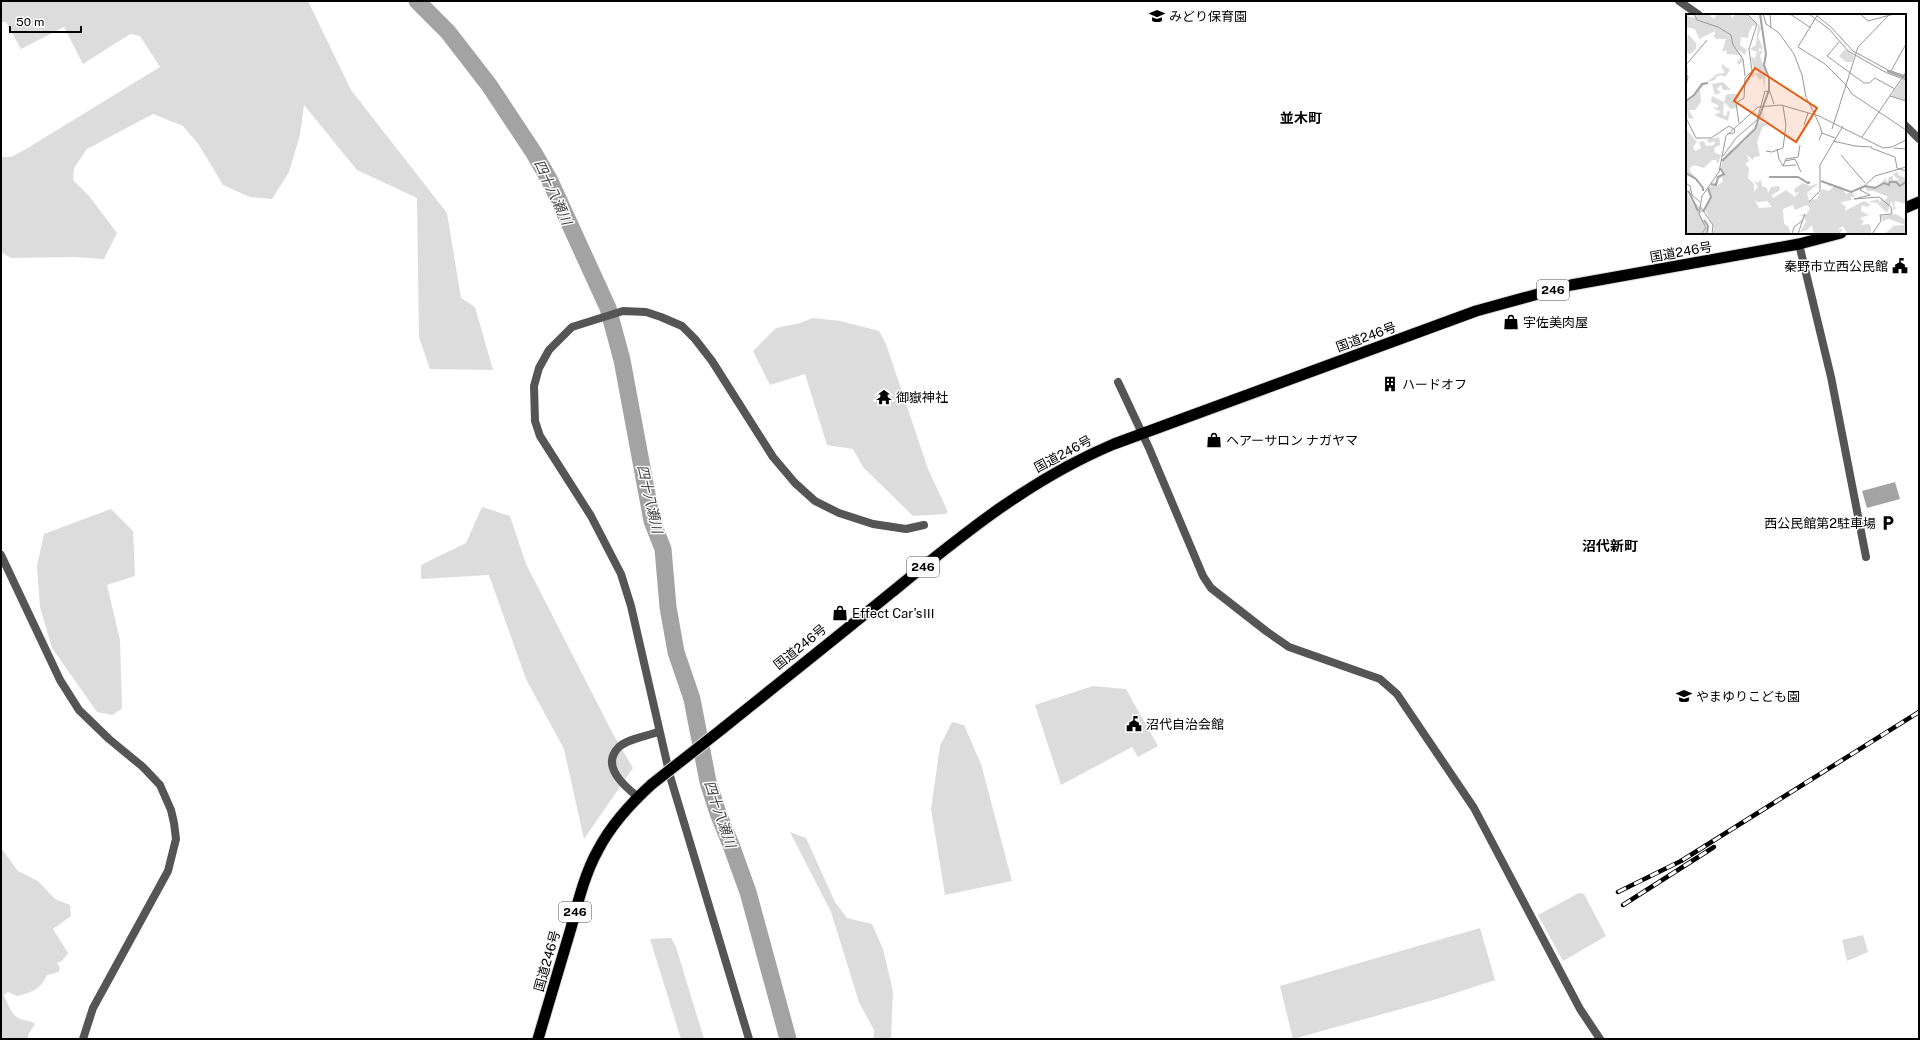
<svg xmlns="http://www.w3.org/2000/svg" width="1920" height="1040" font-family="'Public Sans','Noto Sans JP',sans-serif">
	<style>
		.green { fill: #dcdcdc }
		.water { fill: #a3a3a3 }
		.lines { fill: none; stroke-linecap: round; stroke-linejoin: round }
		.river { stroke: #a3a3a3; stroke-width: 17 }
		.trunk-casing { stroke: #dbdbdb; stroke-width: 13 }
		.tertiary { stroke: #555; stroke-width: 8 }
		.trunk { stroke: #000; stroke-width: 11 }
		.rail-casing { stroke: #000; stroke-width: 4.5 }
		.rail { stroke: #fff; stroke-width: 3; stroke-dasharray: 9; stroke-linecap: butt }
		.trunk-bridge-casing { stroke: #dbdbdb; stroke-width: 13; stroke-linecap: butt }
		.trunk-bridge { stroke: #000; stroke-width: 11 }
		.labels { text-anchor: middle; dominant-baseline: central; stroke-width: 3; stroke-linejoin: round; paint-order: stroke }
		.shield { fill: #fff; stroke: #4c4c4c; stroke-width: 1 }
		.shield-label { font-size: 12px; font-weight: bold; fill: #000 }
		.poi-label { font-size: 13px; fill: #000; stroke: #fff; text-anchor: start }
		.street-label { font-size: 13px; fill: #000; stroke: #fff }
		.neighbourhood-label { font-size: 14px; font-weight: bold; fill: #000; stroke: #fff }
		.water-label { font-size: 14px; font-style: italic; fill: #444; stroke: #fff }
		.inset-river { fill: none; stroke: #a3a3a3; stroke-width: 2 }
		.inset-road { fill: none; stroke: #999; stroke-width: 1 }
		.view { fill: #e8590c; fill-opacity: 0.15; stroke: #e8590c; stroke-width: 2 }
		.inset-edge { fill: none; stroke: #000; stroke-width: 2 }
	</style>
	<rect width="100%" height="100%" fill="#fff"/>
	<g class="green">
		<polygon points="1,1 308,1 351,90 447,213 461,298 475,307 493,370 430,369 419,337 417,198 357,170 304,105 300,135 289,172 272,199 250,197 223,185 199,145 183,126 153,114 87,149 74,168 73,180 89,196 117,233 104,259 74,257 11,258 1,252 1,157 11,157 26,149 160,67 140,36 130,34 83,64 64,27 21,49 6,22 1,22"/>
		<polygon points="813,318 840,321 879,331 886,344 928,469 948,512 945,514 913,516 863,467 853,449 827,445 805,374 770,385 753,351 776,328 800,323"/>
		<polygon points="482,507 510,516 526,564 612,732 633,768 584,839 564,749 526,679 489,575 421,579 421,565 466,543"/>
		<polygon points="111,509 133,531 135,576 107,585 120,640 122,708 113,715 97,712 52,648 40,607 37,566 44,534"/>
		<polygon points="1093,686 1126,689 1158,746 1138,757 1132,747 1061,785 1035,705"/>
		<polygon points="952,722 964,725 981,764 1012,881 945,895 931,809 940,746"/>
		<polygon points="790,832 806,838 835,902 847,918 872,924 883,949 893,991 891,1039 874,1039 874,1030 859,1002 831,912"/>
		<path d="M 1,848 L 18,871 L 38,881 L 55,899 L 70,905 L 71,916 L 53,929 L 68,953 L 62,961 L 57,963 L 60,968 L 59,972 L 47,975 C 41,989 31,993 17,996 L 8,992 L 4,995 C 7,1003 12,1016 20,1019 C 26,1021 30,1020 35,1024 L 28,1035 L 28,1039 L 1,1039 Z"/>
		<polygon points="1579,893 1584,894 1606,936 1563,961 1538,915"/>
		<polygon points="1480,928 1495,980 1437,999 1293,1039 1280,986"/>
		<polygon points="1863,935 1868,952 1847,961 1842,940"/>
		<polygon points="671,938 676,947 704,1039 681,1039 650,939"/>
	</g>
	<polygon class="water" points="1895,482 1900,499 1867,508 1862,491"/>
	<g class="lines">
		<polyline class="river" points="417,1 448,32 489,85 534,153 550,181 608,308 622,360 652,521 663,549 668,607 676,652 692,699 708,782 718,813 731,845 748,892 788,1039"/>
		<defs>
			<g id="trunk">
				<polyline points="1905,208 1919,202"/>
				<path d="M 722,729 C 779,683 836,638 892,592 C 962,535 1030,479 1114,444 L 1476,311 L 1571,285 L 1799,244 L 1841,233"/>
				<path d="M 538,1039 C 549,1002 560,965 571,928 C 578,902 585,873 598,850 C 611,825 631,803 652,784"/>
			</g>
		</defs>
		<use href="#trunk" class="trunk-casing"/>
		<g class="tertiary">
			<polyline points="1679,1 1699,15"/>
			<polyline points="1905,125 1919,139"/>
			<polyline points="1799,244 1831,377 1866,557"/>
			<polyline points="1118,382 1149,448 1203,576 1211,588 1266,631 1289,647 1380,679 1397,694 1474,808 1580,1009 1600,1039"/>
			<polyline points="1,555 60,680 79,710 109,739 143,767 160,785 171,810 174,823 176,839 168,871 93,1008 83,1039"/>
			<path d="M 638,797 C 624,786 601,766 618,748 C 626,739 647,736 658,732"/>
			<polyline points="749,1039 670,776 631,606 621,574 591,516 540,436 535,421 534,386 539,368 549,350 572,327 623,311 646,312 661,317 682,326 695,339 712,361 773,457 795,483 815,501 839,513 873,524 906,529 924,525"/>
		</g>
		<use href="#trunk" class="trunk"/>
		<defs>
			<g id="rail">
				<polyline points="1618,892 1681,861 1919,712"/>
				<polyline points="1623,905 1714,847"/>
			</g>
		</defs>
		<use href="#rail" class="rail-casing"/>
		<use href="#rail" class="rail"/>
		<defs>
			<polyline id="trunk-bridge" points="652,784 722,729"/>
		</defs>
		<use href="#trunk-bridge" class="trunk-bridge-casing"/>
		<use href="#trunk-bridge" class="trunk-bridge"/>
	</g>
	<defs>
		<symbol id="school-bare" viewBox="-9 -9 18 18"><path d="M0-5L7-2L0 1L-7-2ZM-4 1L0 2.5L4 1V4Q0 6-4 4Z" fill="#000" stroke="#fff" stroke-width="2.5" paint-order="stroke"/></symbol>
		<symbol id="civic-bare" viewBox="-9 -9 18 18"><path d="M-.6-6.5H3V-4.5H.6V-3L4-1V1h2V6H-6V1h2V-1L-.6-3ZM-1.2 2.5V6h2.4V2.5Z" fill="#000" stroke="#fff" stroke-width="2.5" paint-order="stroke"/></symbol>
		<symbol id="shop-bare" viewBox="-9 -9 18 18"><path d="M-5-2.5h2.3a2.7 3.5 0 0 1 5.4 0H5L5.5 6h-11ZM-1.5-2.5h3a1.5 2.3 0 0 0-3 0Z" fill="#000" stroke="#fff" stroke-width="2.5" paint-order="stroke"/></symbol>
		<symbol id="building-bare" viewBox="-9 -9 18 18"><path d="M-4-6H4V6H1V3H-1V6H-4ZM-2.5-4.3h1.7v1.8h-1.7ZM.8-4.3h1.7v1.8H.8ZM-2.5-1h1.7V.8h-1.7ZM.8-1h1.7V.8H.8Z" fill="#000" stroke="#fff" stroke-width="2.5" paint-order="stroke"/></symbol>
		<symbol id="temple-bare" viewBox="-9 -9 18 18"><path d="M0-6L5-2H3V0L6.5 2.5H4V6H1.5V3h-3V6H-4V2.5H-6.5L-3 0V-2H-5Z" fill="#000" stroke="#fff" stroke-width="2.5" paint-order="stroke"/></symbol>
		<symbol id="parking-bare" viewBox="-9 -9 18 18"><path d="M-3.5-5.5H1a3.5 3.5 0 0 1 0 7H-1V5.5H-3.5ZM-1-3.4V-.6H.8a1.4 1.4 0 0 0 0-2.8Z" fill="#000" stroke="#fff" stroke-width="2.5" paint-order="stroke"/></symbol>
	</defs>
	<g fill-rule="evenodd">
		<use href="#school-bare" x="1146" y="5" width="22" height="22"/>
		<use href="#civic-bare" x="1889" y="255" width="22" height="22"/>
		<use href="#shop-bare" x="1500" y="311" width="22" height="22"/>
		<use href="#building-bare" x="1379" y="373" width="22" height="22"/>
		<use href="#temple-bare" x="873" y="386" width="22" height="22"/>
		<use href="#shop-bare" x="1203" y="429" width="22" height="22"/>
		<use href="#parking-bare" x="1877" y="512" width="22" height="22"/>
		<use href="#shop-bare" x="829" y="602" width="22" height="22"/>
		<use href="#school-bare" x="1673" y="685" width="22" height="22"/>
		<use href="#civic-bare" x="1123" y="713" width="22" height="22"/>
	</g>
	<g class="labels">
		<g class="shield">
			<rect x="1537" y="280" width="32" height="20" rx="3"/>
			<rect x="907" y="557" width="32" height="20" rx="3"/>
			<rect x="559" y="902" width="32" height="20" rx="3"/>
		</g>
		<g class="shield-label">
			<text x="1553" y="290">246</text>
			<text x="923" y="567">246</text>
			<text x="575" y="912">246</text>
		</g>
		<g class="poi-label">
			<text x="1169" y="16">みどり保育園</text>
			<text x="1888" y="266" text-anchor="end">秦野市立西公民館</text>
			<text x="1523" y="322">宇佐美肉屋</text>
			<text x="1402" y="384">ハードオフ</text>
			<text x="896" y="397">御嶽神社</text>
			<text x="1226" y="440">ヘアーサロン ナガヤマ</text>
			<text x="1876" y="523" text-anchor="end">西公民館第2駐車場</text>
			<text x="852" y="613">Effect Car'sⅢ</text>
			<text x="1696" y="696">やまゆりこども園</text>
			<text x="1146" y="724">沼代自治会館</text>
		</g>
		<g class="street-label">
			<text transform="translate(1681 252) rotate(-10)">国道246号</text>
			<text transform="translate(1366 337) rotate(-20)">国道246号</text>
			<text transform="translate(1063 454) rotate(-28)">国道246号</text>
			<text transform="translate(800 647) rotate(-39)">国道246号</text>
			<text transform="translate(547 961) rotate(-74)">国道246号</text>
		</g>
		<g class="neighbourhood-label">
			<text x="1301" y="118">並木町</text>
			<text x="1610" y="546">沼代新町</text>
		</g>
		<g class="water-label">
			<text transform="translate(553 192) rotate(65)">四十八瀬川</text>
			<text transform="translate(650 499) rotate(77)">四十八瀬川</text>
			<text transform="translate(720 814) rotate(71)">四十八瀬川</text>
		</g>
	</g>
	<g transform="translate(1686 14)">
		<rect width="220" height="220" fill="#fff"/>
		<path d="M 9,0 L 26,0 L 24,2 L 28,5 L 30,1 L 26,0 L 44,0 L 46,4 L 50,0 L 60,1 L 70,8 L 70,12 L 67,11 L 63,18 L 62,24 L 55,23 L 54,31 L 61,36 L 59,41 L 51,35 L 56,42 L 57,48 L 52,51 L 51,48 L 55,44 L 53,41 L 40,40 L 41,36 L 36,38 L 40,25 L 30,25 L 27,21 L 29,21 L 29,17 L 13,25 L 9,15 L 0,13 L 0,2 L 10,4 ZM 72,9 L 75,14 L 72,23 L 77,34 L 75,36 L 74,33 L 72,38 L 77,36 L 74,42 L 80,58 L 78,76 L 77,64 L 74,66 L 69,60 L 67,64 L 64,60 L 73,59 L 67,53 L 65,43 L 69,44 L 71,38 L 64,35 L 70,31 ZM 2,20 L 10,29 L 10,35 L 3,41 L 0,35 ZM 159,35 L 168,42 L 166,48 L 160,48 L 153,42 ZM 36,50 L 44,56 L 39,63 L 35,61 L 30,63 L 29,66 L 21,68 L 31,60 L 39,59 L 37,57 L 39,56 L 36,55 ZM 216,65 L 220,67 L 220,87 L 205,82 ZM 37,68 L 45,76 L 37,76 L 35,71 L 31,75 L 35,79 L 29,81 L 26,70 ZM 16,70 L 19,70 L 14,76 L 15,88 L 9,96 L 3,96 L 8,105 L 2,104 L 0,88 L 6,84 ZM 43,80 L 52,80 L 53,84 L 48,88 L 52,93 L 45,95 L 38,88 L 40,81 ZM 26,82 L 38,88 L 37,101 L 40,102 L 42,96 L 44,98 L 42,107 L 28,101 L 35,98 L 26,93 L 32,94 L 32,91 L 25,88 ZM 77,97 L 78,103 L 75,108 L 83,111 L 77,112 L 71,128 L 74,142 L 68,143 L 67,146 L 61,141 L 63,147 L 59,150 L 63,154 L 62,164 L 68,170 L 68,178 L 72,173 L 67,165 L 71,169 L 75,166 L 76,172 L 81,174 L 82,179 L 85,173 L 93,172 L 94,176 L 86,181 L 87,184 L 100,176 L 109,183 L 113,178 L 109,179 L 108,175 L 117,169 L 124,172 L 133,169 L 121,179 L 123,186 L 131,185 L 136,175 L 143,177 L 148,172 L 142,172 L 143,170 L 156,173 L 160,180 L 166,178 L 169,183 L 164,183 L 166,186 L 154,188 L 160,193 L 159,197 L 178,187 L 184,190 L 182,193 L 176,191 L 175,197 L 183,201 L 174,204 L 178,207 L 175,211 L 183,210 L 185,213 L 185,220 L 161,219 L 157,212 L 151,216 L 157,215 L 153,220 L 128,220 L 126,211 L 121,216 L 114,218 L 120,207 L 117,202 L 112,201 L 121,200 L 124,194 L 121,191 L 109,196 L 107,191 L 97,195 L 98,210 L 102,212 L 105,220 L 26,220 L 28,213 L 18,194 L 26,182 L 22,175 L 25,171 L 31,172 L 37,167 L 36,163 L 31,165 L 38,157 L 35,154 L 37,145 L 44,136 L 48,136 L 59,127 L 76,105 ZM 68,185 L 71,188 L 81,187 L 86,193 L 73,194 ZM 0,115 L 11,128 L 7,133 L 9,137 L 15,134 L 13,128 L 18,127 L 20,132 L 28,131 L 29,127 L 24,129 L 21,127 L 23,125 L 33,123 L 34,127 L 34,131 L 28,134 L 29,139 L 35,141 L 32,150 L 30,146 L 26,146 L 18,154 L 8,151 L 4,154 L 4,157 L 11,165 L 0,161 ZM 212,157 L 212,161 L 220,164 L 220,190 L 209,187 L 208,193 L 211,194 L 207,196 L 207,188 L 205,188 L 201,199 L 191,189 L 182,188 L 192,185 L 194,189 L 196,183 L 198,187 L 202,183 L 188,177 L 181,177 L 179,173 L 192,172 L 200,164 L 201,169 L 203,163 L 207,162 L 207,166 L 213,166 L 207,161 ZM 0,177 L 9,194 L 6,185 L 17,197 L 14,200 L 21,214 L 20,220 L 0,220 ZM 210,200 L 220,206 L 220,220 L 198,220 L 207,213 L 205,212 L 219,211 L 203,205 L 197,207 L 194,202 Z" fill="#dcdcdc" fill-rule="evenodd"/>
		<path class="inset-river" d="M 201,57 L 220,64M 0,87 L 8,81 L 16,70 L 22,69M 0,141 L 0,154M 36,147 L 69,115 L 83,76 L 83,64 L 78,51 L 80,40 L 74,0M 0,159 L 10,165 L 17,174 L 17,177M 83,163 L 112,163 L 122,169 L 124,168M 135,167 L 165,178 L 179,172 L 189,174 L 198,169 L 203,171 L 204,168 L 210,168 L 214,172 L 220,168M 25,170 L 30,171 L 32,163 L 38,160 L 34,154M 0,177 L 3,178 L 12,197M 17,198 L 25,183 L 22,174M 18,206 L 22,212 L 21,220"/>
		<path class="inset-road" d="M 8,0 L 11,6 L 32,13 L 45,21 L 47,31 L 57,45 L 59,62M 77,0 L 80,10 L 93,19 L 108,40 L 116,61 L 120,83 L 129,101M 84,0 L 85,14M 104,0 L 125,14M 123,0 L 143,15 L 162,37 L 201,59 L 220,66M 132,0 L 112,33 L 139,50 L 160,71 L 146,115M 174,0 L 182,7 L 208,0M 204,0 L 172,33 L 160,71 L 166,80 L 220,116M 131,2 L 145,13 L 167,37 L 202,56 L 220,62M 153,28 L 141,42 L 178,69 L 183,69 L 189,64 L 209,75M 0,42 L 1,59M 0,51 L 21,26M 205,57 L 220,30M 0,59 L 2,63 L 0,71M 204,82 L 220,87M 129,101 L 134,112M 0,104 L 10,124 L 25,124 L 43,112 L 49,116 L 48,119 L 41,120M 53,109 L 50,89 L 58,84 L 59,64 L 66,57 L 63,35 L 71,10 L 62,1 L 56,0M 118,111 L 122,99M 136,119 L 149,124M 176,123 L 220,58M 133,126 L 136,119 L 134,112M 147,127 L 169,132 L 186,133M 185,134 L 209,143 L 211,154 L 220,157M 208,134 L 220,135M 91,135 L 93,145 L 97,152M 80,137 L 86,138 L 97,134 L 100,111 L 97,92M 155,141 L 179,169M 37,142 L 50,124 L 71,106 L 79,77 L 84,78 L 88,90M 99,147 L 109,145 L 115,158M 97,152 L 100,145 L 112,143 L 114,131M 97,152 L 110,151M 0,169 L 4,172 L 6,181 L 14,188M 123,188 L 134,177 L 134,151 L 157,112M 14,192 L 27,211 L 26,220M 15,220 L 20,214 L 13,200 L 16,182 L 33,158 L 40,122 L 72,93 L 95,91 L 133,102 L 197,134 L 206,133 L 220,126M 106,220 L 108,213 L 116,207 L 119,200M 112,220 L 117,205M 186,220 L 195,207 L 194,201 L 206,200 L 205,193 L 193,183 L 168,185 L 184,181 L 174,176 L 189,162 L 220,153"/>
		<path class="view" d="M 69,54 L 131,94 L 110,128 L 48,87 Z"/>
		<rect width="220" height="220" class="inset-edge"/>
	</g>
	<rect width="1920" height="1040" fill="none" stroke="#000000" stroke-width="4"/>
	<path d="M10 26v6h71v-6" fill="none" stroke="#000000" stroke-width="2"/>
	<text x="16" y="26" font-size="12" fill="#000000" stroke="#ffffff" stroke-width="3" paint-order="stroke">50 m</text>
</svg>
